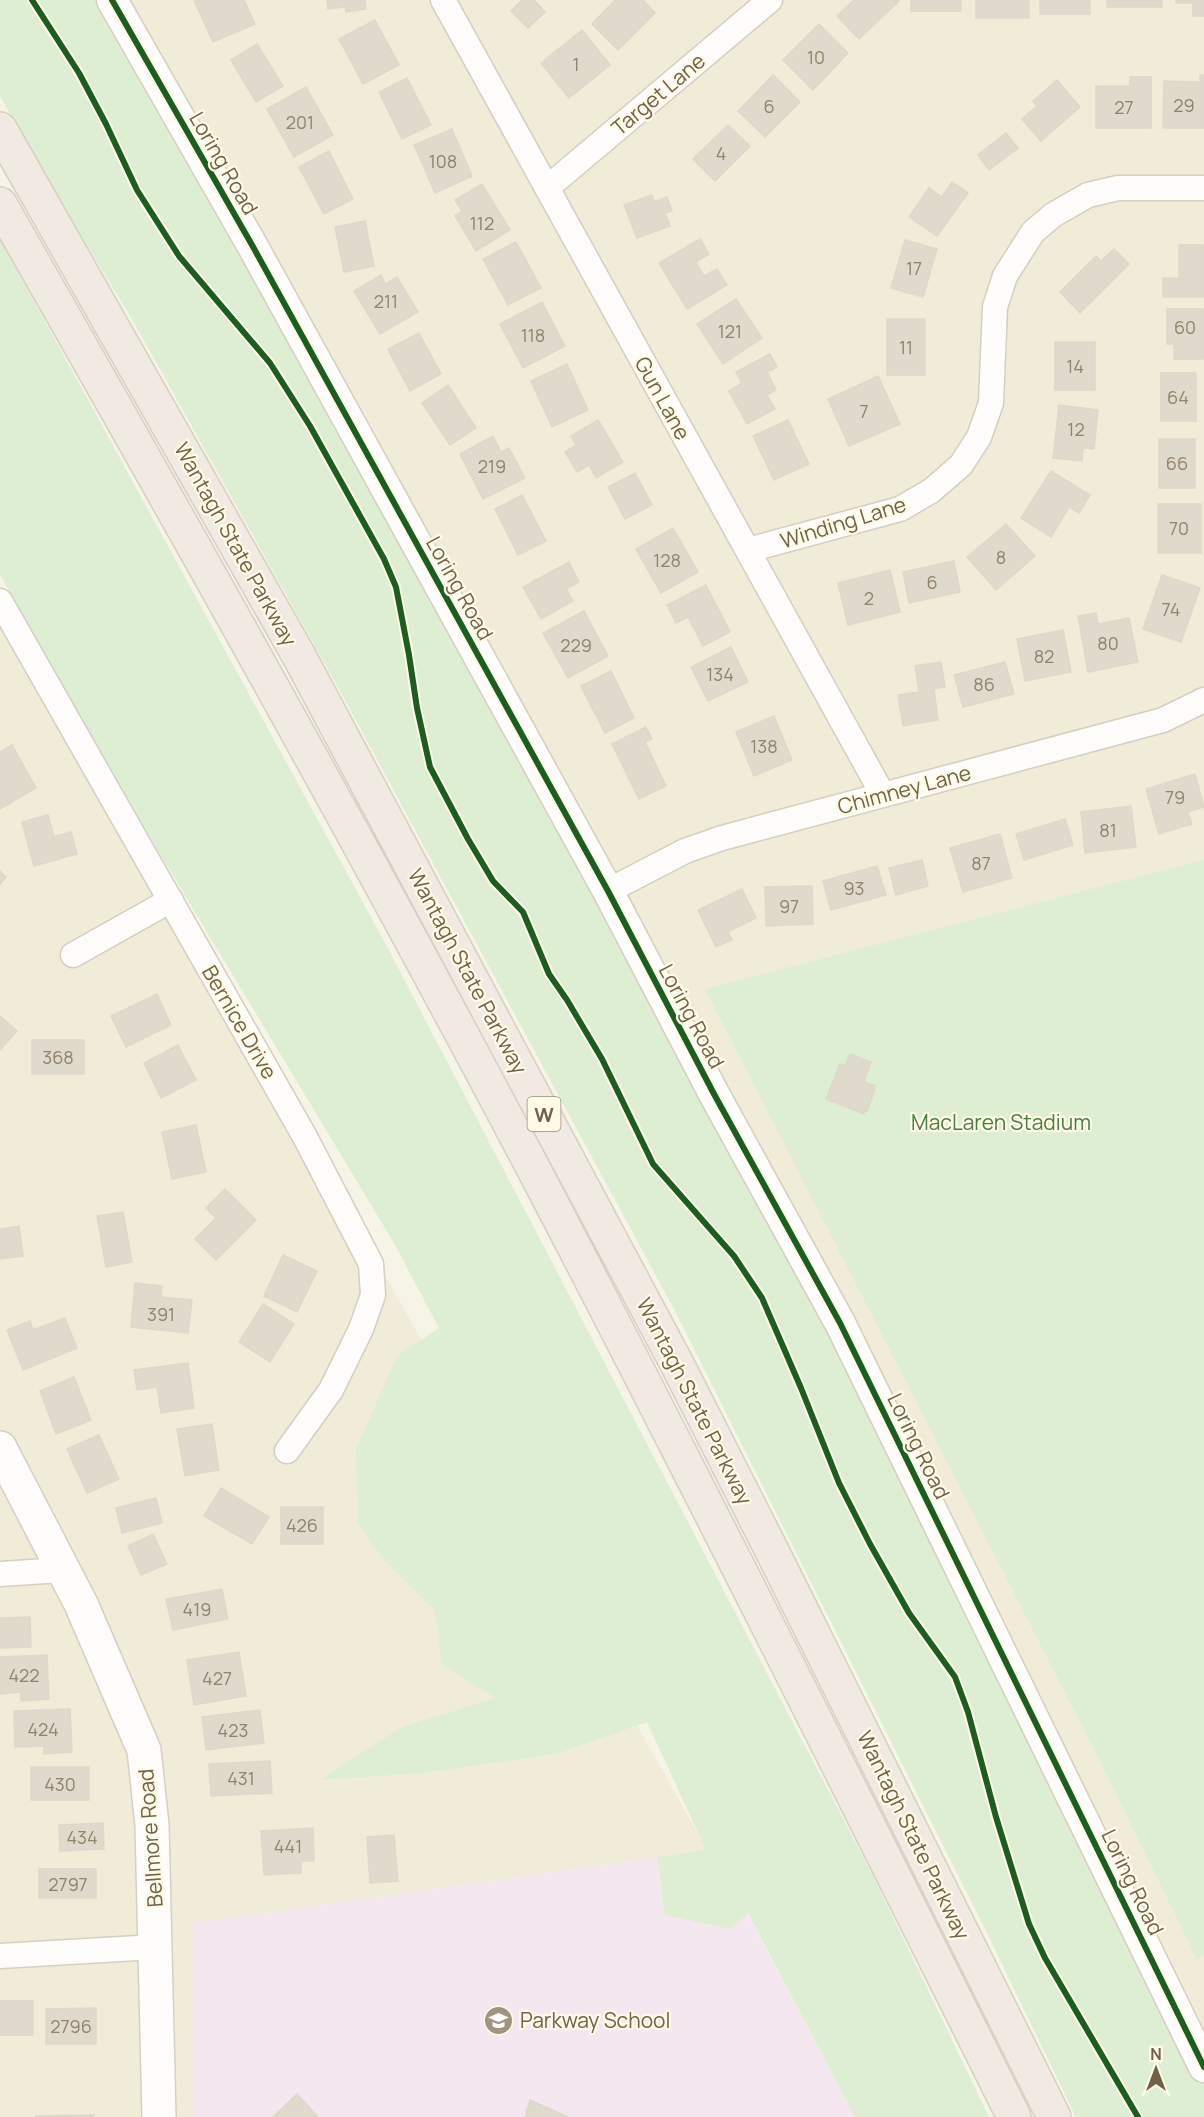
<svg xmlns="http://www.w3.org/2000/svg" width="1204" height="2117" font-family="Manrope,sans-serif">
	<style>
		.residential { fill: #f1ecd7 }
		.education { fill: #f5e7f0 }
		.green { fill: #ddeed2 }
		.building { fill: #dfdacc; stroke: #ded8ca; stroke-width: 1.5 }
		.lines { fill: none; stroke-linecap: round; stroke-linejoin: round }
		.minor-casing { stroke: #d4cfc2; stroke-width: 27 }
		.tertiary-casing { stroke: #d4cfc2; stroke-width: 33 }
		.secondary-casing { stroke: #d6d0c4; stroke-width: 36 }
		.motorway-casing { stroke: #d5cfc4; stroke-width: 36 }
		.minor { stroke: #fefdfb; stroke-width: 24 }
		.tertiary { stroke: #fefdfb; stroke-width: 30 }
		.secondary { stroke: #fefdfb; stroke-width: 33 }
		.motorway { stroke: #f0eae3; stroke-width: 33 }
		.cycleway-casing { stroke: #fffbe7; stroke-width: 10 }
		.cycleway { stroke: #1b5e20; stroke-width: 6 }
		.labels { text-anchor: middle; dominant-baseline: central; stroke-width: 4.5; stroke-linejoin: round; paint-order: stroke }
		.number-label { font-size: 18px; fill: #90826c }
		.shield { fill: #fffbe7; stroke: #9c8f78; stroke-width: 1.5 }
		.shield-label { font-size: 20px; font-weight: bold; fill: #726148 }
		.street-label { font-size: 21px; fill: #726148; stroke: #fffbe7 }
		.park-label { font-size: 21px; fill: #487e43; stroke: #fffbe7 }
		.poi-label { font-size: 21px; fill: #726148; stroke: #fffbe7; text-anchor: start }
	</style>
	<rect width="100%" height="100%" fill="#f6f3e7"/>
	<g class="residential">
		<polygon points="0,0 1204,0 1204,2117"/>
		<polygon points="0,588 707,1850 194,1923 193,2117 0,2117"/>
	</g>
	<polygon class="education" points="707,1850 747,1913 855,2117 193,2117 193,1923"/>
	<g class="green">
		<polygon points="0,0 101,0 357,454 829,1323 947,1570 1204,2083 1204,2117 1076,2117 988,1935 675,1311 345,700 132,319 43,173 0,96"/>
		<polygon points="0,239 384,941 873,1876 989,2117 855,2117 748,1913 731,1929 665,1915 657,1857 706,1850 647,1722 556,1754 423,1773 320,1780 402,1727 496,1698 442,1665 435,1610 383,1558 358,1523 356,1449 397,1356 439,1328 394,1243 97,749 0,574"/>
		<polygon points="1204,860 1204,1956 1197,1959 1099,1759 705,989"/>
	</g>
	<g class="building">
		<polygon points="194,0 244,0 255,24 213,42"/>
		<polygon points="327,0 365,0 366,9 346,12 345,7 328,9"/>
		<polygon points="522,0 534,0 545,12 528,28 511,11"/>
		<polygon points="615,0 643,0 655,13 618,50 592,24"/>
		<polygon points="854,0 898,0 899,1 859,39 837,16"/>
		<rect x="911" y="0" width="50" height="11"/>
		<rect x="976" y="0" width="53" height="18"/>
		<rect x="1040" y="0" width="50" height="14"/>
		<rect x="1107" y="0" width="55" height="7"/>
		<polygon points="1176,0 1204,0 1204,16 1193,16 1193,3 1176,3"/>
		<polygon points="375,20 399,65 363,84 339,39"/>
		<polygon points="819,24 848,53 813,90 783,60"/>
		<polygon points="582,30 610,65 569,98 541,63"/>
		<polygon points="257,44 283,86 256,102 231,60"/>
		<polygon points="773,75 800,102 765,137 738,111"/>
		<polygon points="1200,75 1204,75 1204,128 1163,128 1164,81 1200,82"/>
		<polygon points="1130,77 1151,77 1151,128 1096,128 1096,86 1130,86"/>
		<polygon points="407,78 431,125 402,139 379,92"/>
		<polygon points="1057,80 1080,107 1041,141 1022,119 1037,106 1033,101"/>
		<polygon points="306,87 333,135 294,157 267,109"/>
		<polygon points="728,125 750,146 715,181 693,159"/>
		<polygon points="452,129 472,176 435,193 414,145"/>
		<polygon points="1006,133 1018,148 989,170 978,155"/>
		<polygon points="329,151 353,199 324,214 299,167"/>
		<polygon points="952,182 968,193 937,236 909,217 929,188 942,197"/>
		<polygon points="482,184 510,230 476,251 455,216 462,211 455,200"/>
		<polygon points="652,195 654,202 667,197 672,211 665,213 670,226 637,238 624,205"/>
		<polygon points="365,221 374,266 344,272 335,227"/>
		<polygon points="700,239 709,254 696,262 704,276 717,269 727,285 687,309 659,263"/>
		<polygon points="905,240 937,249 923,297 891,288"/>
		<polygon points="516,242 541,288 508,305 483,259"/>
		<polygon points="1179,245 1204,245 1204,297 1163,297 1163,278 1179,278"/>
		<polygon points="1114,249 1129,264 1080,313 1060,292 1096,256 1101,261"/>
		<polygon points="381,275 385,284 397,277 418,312 380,334 354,291"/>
		<polygon points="736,299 762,338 723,364 697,324"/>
		<polygon points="542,302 565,346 523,368 500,324"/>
		<polygon points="1167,309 1204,309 1204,359 1174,359 1174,344 1167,344"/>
		<rect x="887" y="319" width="38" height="56"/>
		<polygon points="419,333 441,374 410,391 388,349"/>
		<rect x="1055" y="342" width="40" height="48"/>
		<polygon points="770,354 777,367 767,372 776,390 767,395 775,409 747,424 729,391 742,383 736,372"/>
		<polygon points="567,364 588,410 552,427 531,381"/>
		<rect x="1161" y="373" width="35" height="48"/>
		<polygon points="878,376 900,424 849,446 828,399"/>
		<polygon points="448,385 476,428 450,445 422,403"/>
		<polygon points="1059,405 1098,410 1094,449 1083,448 1082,461 1053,458"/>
		<polygon points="598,420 623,462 596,478 589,465 577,472 565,452 576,445 571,436"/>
		<polygon points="788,420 809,464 774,480 753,436"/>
		<polygon points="493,436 501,452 509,448 525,478 483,499 460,454"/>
		<rect x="1159" y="439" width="36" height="49"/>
		<polygon points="1051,471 1090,495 1079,513 1069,507 1051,537 1021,518"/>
		<polygon points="635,473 652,505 625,519 608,487"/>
		<polygon points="522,495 546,541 518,555 495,509"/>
		<rect x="1158" y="504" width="43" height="49"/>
		<polygon points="1006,524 1035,556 996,590 967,557"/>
		<polygon points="673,528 698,572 661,593 636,549"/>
		<polygon points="954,561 960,592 909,603 903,572"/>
		<polygon points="569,562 579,582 566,589 573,601 541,619 523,587"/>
		<polygon points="890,570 900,612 848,625 838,583"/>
		<polygon points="1162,575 1200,588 1181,642 1143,629"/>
		<polygon points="706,585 730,632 703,646 688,617 676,623 667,605"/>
		<polygon points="584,611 608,656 568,678 543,633"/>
		<polygon points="1096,613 1098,624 1129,618 1138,662 1088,672 1078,616"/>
		<polygon points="1063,630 1071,672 1025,681 1017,639"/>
		<polygon points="731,647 748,682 708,701 691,667"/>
		<polygon points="941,662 945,687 934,689 938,720 903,726 898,695 919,692 915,666"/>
		<polygon points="1005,662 1014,694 963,707 954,675"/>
		<polygon points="611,671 634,718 605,733 581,686"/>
		<polygon points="774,716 792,760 754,776 736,732"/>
		<polygon points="646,727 652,739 645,742 666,786 639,799 612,744"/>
		<polygon points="12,745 36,788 0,809 0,752"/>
		<polygon points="1195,774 1204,807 1188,812 1192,824 1159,834 1146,789"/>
		<polygon points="1131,806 1136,847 1085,853 1081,812"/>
		<polygon points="48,815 54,837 71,832 77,854 34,866 22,822"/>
		<polygon points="1065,819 1073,845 1024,860 1016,834"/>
		<polygon points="1000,834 1012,878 963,892 950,848"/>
		<polygon points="922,860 928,886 896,895 889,868"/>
		<polygon points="877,866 886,895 831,910 823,881"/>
		<polygon points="0,871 6,877 0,884"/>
		<polygon points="812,886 813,924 766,926 765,887"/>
		<polygon points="742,889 756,918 728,932 732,940 716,947 698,910"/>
		<polygon points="157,994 171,1025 126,1047 111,1016"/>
		<polygon points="0,1016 17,1031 0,1050"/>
		<rect x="32" y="1040" width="52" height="34"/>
		<polygon points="178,1045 196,1080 161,1098 144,1063"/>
		<polygon points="850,1054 871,1062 864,1082 875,1086 873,1090 875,1090 867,1111 865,1110 864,1114 826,1099 840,1064 845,1066"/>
		<polygon points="196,1125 206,1172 172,1179 162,1132"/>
		<polygon points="225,1189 256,1220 216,1260 195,1239 216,1218 206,1208"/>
		<polygon points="123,1212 132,1262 106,1267 97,1216"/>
		<polygon points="19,1226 23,1256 0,1259 0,1229"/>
		<polygon points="283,1255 317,1271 297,1312 264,1296"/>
		<polygon points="135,1283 162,1286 161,1297 192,1300 188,1333 131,1327"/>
		<polygon points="263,1304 294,1324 270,1362 239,1342"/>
		<polygon points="65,1318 77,1348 23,1370 7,1330 30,1321 33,1330"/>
		<polygon points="188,1363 194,1408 161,1413 157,1387 137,1390 134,1370"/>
		<polygon points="74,1377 91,1420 56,1434 40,1391"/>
		<polygon points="212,1424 219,1470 185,1476 177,1429"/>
		<polygon points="99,1435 119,1479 87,1493 67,1449"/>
		<polygon points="221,1488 269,1517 252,1544 204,1516"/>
		<polygon points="156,1498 162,1523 122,1533 116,1508"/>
		<rect x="281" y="1507" width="42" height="37"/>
		<polygon points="153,1534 167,1564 141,1575 128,1546"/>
		<polygon points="222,1589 228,1619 173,1630 166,1599"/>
		<polygon points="30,1617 31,1647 0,1648 0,1618"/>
		<polygon points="239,1652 246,1696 194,1705 187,1660"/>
		<polygon points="47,1655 49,1699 21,1701 21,1692 0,1694 0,1657"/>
		<polygon points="70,1709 72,1752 44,1754 44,1746 15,1747 14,1711"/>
		<polygon points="260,1710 264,1743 206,1750 202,1717"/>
		<polygon points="270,1761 272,1793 211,1796 209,1764"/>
		<rect x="31" y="1767" width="58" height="33"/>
		<polygon points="103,1823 104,1849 60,1851 59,1825"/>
		<polygon points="313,1828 314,1861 301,1861 301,1873 264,1875 261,1831"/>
		<polygon points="394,1835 398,1881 370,1883 367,1837"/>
		<rect x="39" y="1869" width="57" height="29"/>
		<rect x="0" y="2001" width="33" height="34"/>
		<polygon points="96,2008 96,2044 46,2044 46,2009"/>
		<polygon points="297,2094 318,2117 273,2117"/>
		<polygon points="530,2100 568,2117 525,2117"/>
		<polygon points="94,2115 94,2117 35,2116"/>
	</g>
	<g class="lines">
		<defs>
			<g id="minor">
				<polyline points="443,0 883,795"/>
				<polyline points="547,188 770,0"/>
				<polyline points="748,550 900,509 931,491 961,465 979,437 991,403 995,307 1005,276 1033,232 1053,215 1088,195 1118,188 1204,188"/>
				<polyline points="0,601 305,1137 371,1264 373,1295 361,1329 331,1390 287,1451"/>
				<polyline points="608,891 685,851 722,838 1163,720 1204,700"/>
				<polyline points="73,955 171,900"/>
				<polyline points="0,1574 62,1570"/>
				<polyline points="0,1956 155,1947"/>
			</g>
			<polyline id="tertiary" points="112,0 252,245 608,891 714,1094 840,1323 1204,2067"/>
			<polyline id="secondary" points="0,1448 81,1604 144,1750 152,1825 159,2117"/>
			<g id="motorway">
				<polyline points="0,129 299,656 677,1364 768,1543 1054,2117"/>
				<path d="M 0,204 C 185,529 368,854 542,1185 C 703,1494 859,1806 1014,2117"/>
			</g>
		</defs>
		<use href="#minor" class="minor-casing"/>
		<use href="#tertiary" class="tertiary-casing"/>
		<use href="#secondary" class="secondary-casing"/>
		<use href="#motorway" class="motorway-casing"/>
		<use href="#minor" class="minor"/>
		<use href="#tertiary" class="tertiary"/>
		<use href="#secondary" class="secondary"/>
		<use href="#motorway" class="motorway"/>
		<defs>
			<g id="cycleway">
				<polyline points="32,0 79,73 106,124 137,190 179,256 270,363 310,426 384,559 396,587 409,655 417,708 430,767 468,839 493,881 523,912 549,974 567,1000 602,1059 653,1164 734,1256 762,1298 801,1388 839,1483 870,1544 909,1613 955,1677 968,1712 996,1817 1029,1924 1045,1958 1138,2117"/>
				<polyline points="112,0 252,245 608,891 714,1094 840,1323 1204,2067"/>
			</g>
		</defs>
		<use href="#cycleway" class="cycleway-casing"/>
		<use href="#cycleway" class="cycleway"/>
	</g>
	<defs>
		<symbol id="school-disc" viewBox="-11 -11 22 22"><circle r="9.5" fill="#a09480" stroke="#fffbe7"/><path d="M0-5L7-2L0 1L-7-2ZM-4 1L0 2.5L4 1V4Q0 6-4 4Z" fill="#fff"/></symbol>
	</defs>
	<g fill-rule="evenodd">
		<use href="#school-disc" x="482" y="2004" width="33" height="33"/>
	</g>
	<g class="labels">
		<g class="number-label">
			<text x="816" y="57">10</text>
			<text x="576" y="64">1</text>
			<text x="1184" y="105">29</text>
			<text x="769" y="106">6</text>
			<text x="1124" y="107">27</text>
			<text x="300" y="122">201</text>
			<text x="721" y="153">4</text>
			<text x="443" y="161">108</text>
			<text x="482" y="223">112</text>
			<text x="914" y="268">17</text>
			<text x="386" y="301">211</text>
			<text x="1185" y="327">60</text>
			<text x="730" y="331">121</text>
			<text x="533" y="335">118</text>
			<text x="906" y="347">11</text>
			<text x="1075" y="366">14</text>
			<text x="1178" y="397">64</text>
			<text x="864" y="411">7</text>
			<text x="1076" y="429">12</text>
			<text x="1177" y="463">66</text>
			<text x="492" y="466">219</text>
			<text x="1179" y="528">70</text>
			<text x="1001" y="557">8</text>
			<text x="667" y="560">128</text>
			<text x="932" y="582">6</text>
			<text x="869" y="598">2</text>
			<text x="1171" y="609">74</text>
			<text x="1108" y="643">80</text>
			<text x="576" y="645">229</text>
			<text x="1044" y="656">82</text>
			<text x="720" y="674">134</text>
			<text x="984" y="684">86</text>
			<text x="764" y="746">138</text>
			<text x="1175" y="797">79</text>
			<text x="1108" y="830">81</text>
			<text x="981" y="863">87</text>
			<text x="854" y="888">93</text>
			<text x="789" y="906">97</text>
			<text x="58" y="1057">368</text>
			<text x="161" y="1314">391</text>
			<text x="302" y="1525">426</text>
			<text x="197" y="1609">419</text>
			<text x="24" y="1675">422</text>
			<text x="217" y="1678">427</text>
			<text x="43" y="1729">424</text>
			<text x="233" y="1730">423</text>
			<text x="241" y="1778">431</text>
			<text x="60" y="1784">430</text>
			<text x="82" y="1837">434</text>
			<text x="288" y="1846">441</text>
			<text x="68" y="1884">2797</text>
			<text x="71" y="2026">2796</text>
		</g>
		<rect class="shield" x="527.5" y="1097" width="33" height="34" rx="4.5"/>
		<g class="shield-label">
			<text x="544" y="1114">W</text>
		</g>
		<g class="street-label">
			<text transform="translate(658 94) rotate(-40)">Target Lane</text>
			<text transform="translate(224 163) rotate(60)">Loring Road</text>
			<text transform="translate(663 398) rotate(61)">Gun Lane</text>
			<text transform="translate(843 522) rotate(-17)">Winding Lane</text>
			<text transform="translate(236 544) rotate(61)">Wantagh State Parkway</text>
			<text transform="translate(460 588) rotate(61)">Loring Road</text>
			<text transform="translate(904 789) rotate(-15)">Chimney Lane</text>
			<text transform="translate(468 971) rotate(62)">Wantagh State Parkway</text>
			<text transform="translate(692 1016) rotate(62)">Loring Road</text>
			<text transform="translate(240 1022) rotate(60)">Bernice Drive</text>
			<text transform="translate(695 1401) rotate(63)">Wantagh State Parkway</text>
			<text transform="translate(919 1446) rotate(64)">Loring Road</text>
			<text transform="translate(914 1835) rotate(64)">Wantagh State Parkway</text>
			<text transform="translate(150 1838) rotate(-94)">Bellmore Road</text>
			<text transform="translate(1133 1882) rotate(64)">Loring Road</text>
		</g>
		<g class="park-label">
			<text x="1001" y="1122">MacLaren Stadium</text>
		</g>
		<g class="poi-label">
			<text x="520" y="2020">Parkway School</text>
		</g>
	</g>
	<g transform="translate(1156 2069)" stroke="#fffbe7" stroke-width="4.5" paint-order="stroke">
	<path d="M0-4.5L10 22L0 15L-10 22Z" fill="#726148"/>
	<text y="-9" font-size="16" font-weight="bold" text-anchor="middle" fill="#726148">N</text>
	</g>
</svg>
